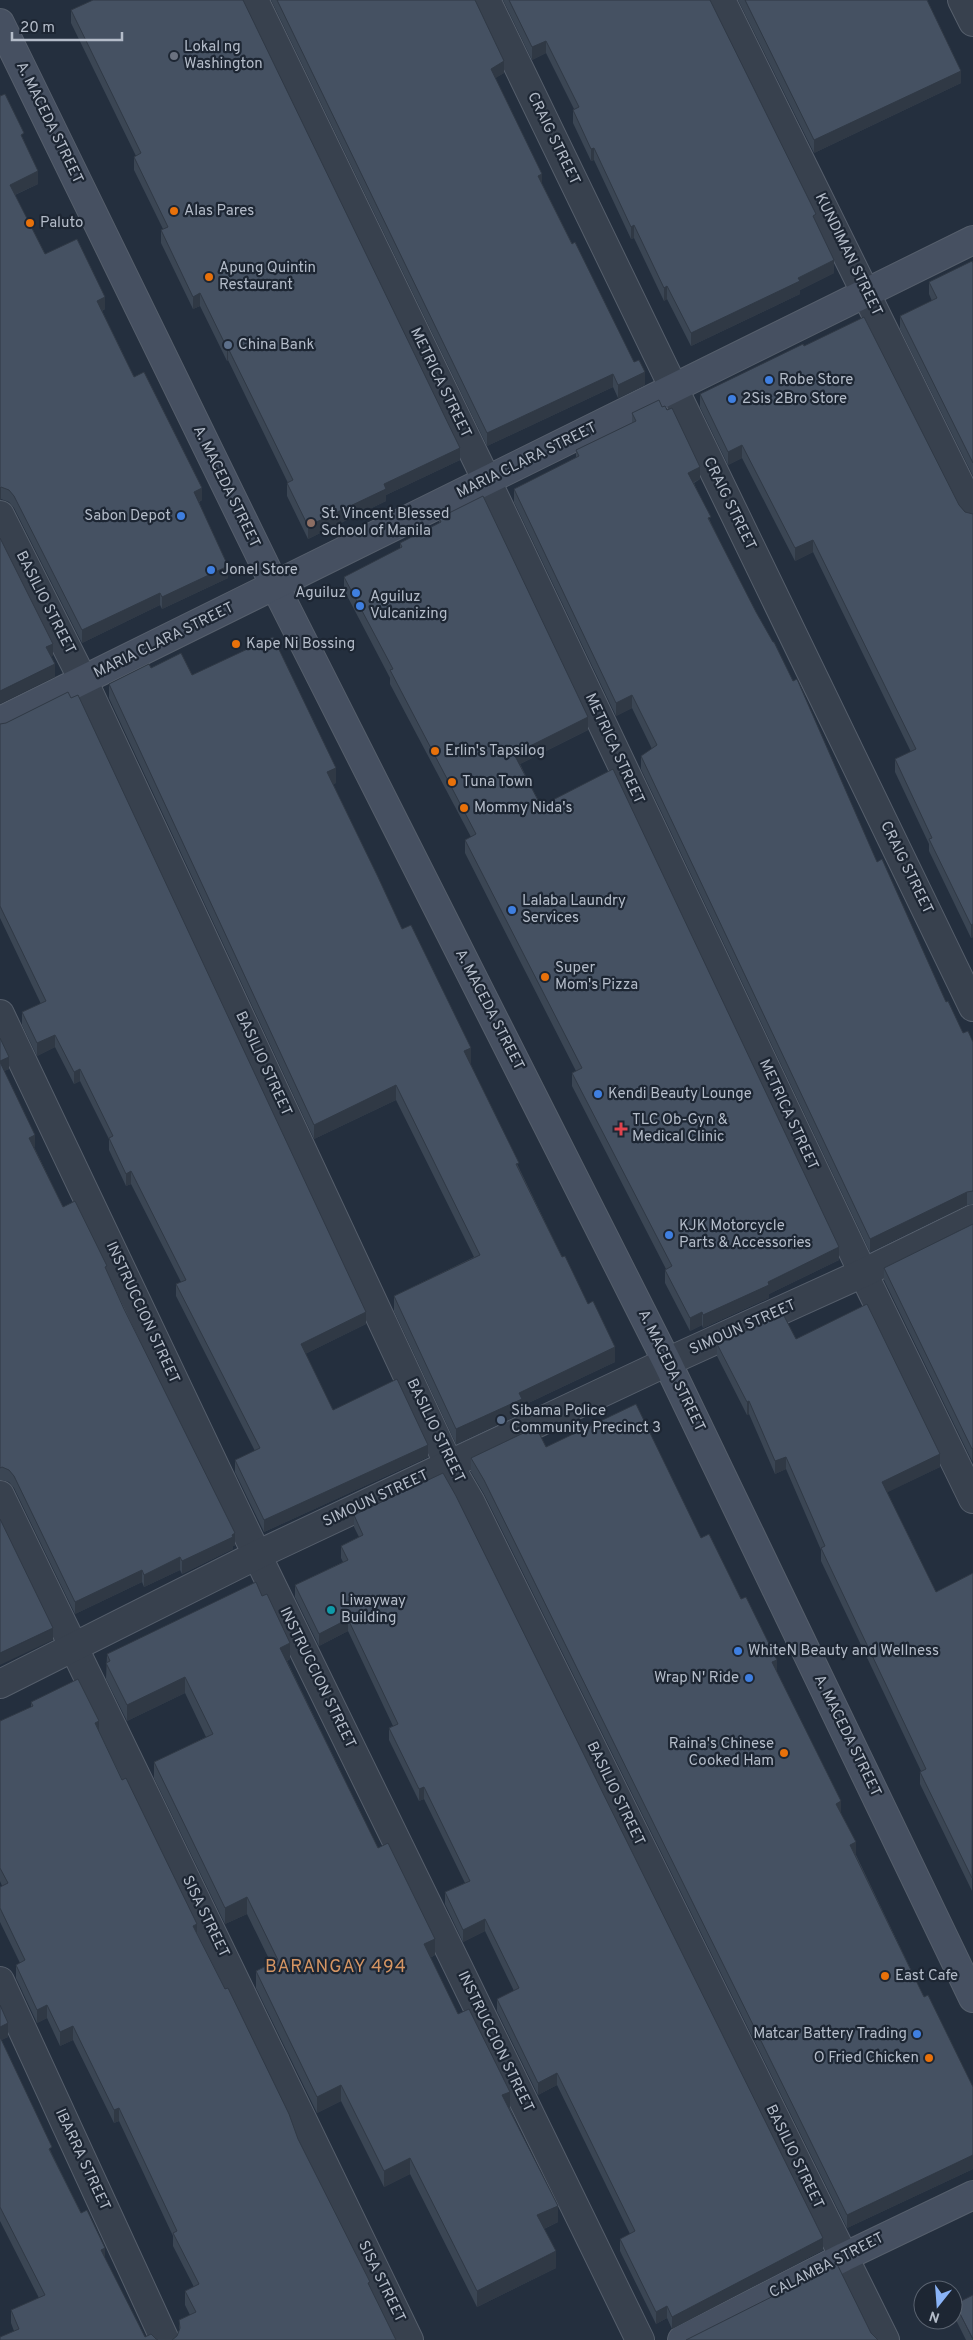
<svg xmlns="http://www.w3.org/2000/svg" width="973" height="2340" font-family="Overpass,sans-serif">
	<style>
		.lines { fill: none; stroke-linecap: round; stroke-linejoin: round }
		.street-casing { stroke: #565f6c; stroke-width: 30 }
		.secondary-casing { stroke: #565f6c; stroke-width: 30 }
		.street { stroke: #38414e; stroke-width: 28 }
		.secondary { stroke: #465061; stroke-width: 28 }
		.wall { fill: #3b4654 }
		.shaded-wall { fill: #303945 }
		.building { fill: #455162; stroke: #303945 }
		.worship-dot { fill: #6b7280; stroke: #1d2633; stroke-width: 2 }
		.food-dot { fill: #e8710a; stroke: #1d2633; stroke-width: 2 }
		.service-dot { fill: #5c6f8a; stroke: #1d2633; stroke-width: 2 }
		.shop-dot { fill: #3f7fe0; stroke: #1d2633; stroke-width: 2 }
		.education-dot { fill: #8d6e63; stroke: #1d2633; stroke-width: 2 }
		.health-dot { fill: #e0444e; stroke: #1d2633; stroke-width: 2 }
		.culture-dot { fill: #0f9aa8; stroke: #1d2633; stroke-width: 2 }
		.labels { text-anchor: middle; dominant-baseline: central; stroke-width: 4.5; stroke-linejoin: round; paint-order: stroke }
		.poi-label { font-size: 15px; fill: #b4bcc9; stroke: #1d2633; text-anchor: start }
		.street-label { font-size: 15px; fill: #b4bcc9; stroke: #1d2633 }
		.quarter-label { font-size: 18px; letter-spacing: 1px; fill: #d59563; stroke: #1d2633 }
	</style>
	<rect width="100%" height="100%" fill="#242f3e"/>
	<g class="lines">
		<defs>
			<g id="street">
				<polyline points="254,0 487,481 863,1273 973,1499"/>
				<polyline points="486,0 973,1007"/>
				<polyline points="721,0 973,511"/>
				<polyline points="962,0 973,22"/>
				<polyline points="0,515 83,680 449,1465 470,1501 885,2340"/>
				<polyline points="0,1014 257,1555 640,2340"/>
				<polyline points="0,1495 409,2340"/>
				<polyline points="0,1684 257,1555 667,1362 863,1273 973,1219"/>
				<polyline points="0,1981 165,2340"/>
			</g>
			<g id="secondary">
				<polyline points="0,23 275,586 667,1362 973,1998"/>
				<polyline points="0,721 973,240"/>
				<polyline points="682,2340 844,2257 973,2195"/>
			</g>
		</defs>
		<use href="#street" class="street-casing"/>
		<use href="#secondary" class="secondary-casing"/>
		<use href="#street" class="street"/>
		<use href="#secondary" class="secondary"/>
	</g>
	<g class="wall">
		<polygon points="271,0 475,0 504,73 495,78 542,184 572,244 645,385 618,398 613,387 487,446"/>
		<polygon points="503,0 710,0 816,222 834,273 800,290 800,294 691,346 667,299 664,301 634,238 631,239 594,160 591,161 573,123 573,110 574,109 546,53 532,60"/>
		<polygon points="738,0 927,0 961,83 814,153"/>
		<polygon points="71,10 460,460 386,495 386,501 308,539 287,496 287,483 288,483 228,360 227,361 200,306 193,309 161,243 161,230 163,229 134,170 134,157 136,156 71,23"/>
		<polygon points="0,95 24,141 38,184 15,195 45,254 105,309 102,311 134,377 202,500 199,502 228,578 162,609 160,605 82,643 14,508 9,502 1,499 0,500"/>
		<polygon points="973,263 973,476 900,329 900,316 932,301 929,294 929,282"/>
		<polygon points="804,346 965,512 973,514 973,937 971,938 929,851 929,844 895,772 895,759 911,752 813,552 795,561 742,458 728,465 700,407 700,394"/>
		<polygon points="632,413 700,479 694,483 711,523 946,1002 963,1033 973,1042 973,1204 967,1205 870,1252 641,769 641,756 652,749 632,708 616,716 514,502 514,489 576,458 576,450 632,423"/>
		<polygon points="439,518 588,730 520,764 541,806 839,1260 769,1294 769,1298 703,1328 702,1325 690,1331 665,1283 665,1270 666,1269 572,1086 572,1073 576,1071 465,853 465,840 471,837 390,684 390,678 344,590 344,577 400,549 400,543 439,523"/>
		<polygon points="151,668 192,675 336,783 333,784 402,929 471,1063 470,1063 519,1168 562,1257 615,1362 522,1406 522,1413 456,1444 394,1311 394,1296 474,1257 396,1100 314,1139 109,698 109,684"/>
		<polygon points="0,724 366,1324 305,1354 333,1410 428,1457 264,1532 235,1472 235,1460 255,1451 176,1296 176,1284 181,1282 131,1184 126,1186 109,1150 109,1139 80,1081 74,1084 55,1047 37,1056 22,1025 22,1012 41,1004 0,918"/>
		<polygon points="0,1038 9,1069 4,1071 35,1147 34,1147 63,1207 107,1272 235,1546 233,1546 233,1549 182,1574 180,1570 144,1587 142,1582 75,1614 14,1488 9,1482 2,1480 0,1480"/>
		<polygon points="973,1224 972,1461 884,1280 884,1268"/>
		<polygon points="796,1339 940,1467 887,1492 936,1592 973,1573 972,1891 920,1784 920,1772 921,1771 821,1561 821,1550 786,1469 775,1474 749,1414 747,1415 717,1356 717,1344"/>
		<polygon points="546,1447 701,1538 777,1672 841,1813 856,1855 924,1997 973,2087 973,2169 847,2228 484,1494 471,1472 471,1458"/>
		<polygon points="354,1515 823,2250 672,2329 667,2318 656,2324 620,2251 620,2239 630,2234 557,2085 538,2095 497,2011 497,1999 514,1991 485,1931 463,1942 445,1904 445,1892 465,1883 424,1799 419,1801 389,1740 389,1728 393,1726 348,1631 319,1646 295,1597 295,1585 343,1562 341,1558 341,1546 359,1537 354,1527"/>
		<polygon points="262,1596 290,1659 287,1661 378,1848 435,1955 430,1958 458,2014 510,2108 558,2222 544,2229 556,2268 477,2307 410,2174 384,2187 341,2101 317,2113 256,1988 256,1971 271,1963 247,1914 225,1924 154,1778 154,1762 206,1737 185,1693 127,1721 106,1679 107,1654"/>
		<polygon points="31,1702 99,1731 298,2139 370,2288 177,2336 179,2331 179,2320 190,2315 185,2305 185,2291 194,2287 173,2246 173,2236 119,2121 114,2123 73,2040 60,2046 47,2018 37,2023 16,1978 16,1965 20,1963 0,1922 0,1887 2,1886 0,1881 0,1721 31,1707"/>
		<polygon points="0,2005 8,2037 1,2040 52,2154 81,2213 105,2259 145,2337 156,2339 14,2331 11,2323 11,2310 39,2298 0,2221"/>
		<polygon points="955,2304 973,2340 966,2340 955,2318"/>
	</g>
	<g class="shaded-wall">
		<polygon points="546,41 546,53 532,60 532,47"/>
		<polygon points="504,61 504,73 491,81 491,69"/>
		<polygon points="961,71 961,83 814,153 814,140"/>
		<polygon points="594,148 594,160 591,161 591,149"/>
		<polygon points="38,171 38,184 10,197 10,185"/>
		<polygon points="542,174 542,186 538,176"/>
		<polygon points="634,225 634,238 631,239 631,227"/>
		<polygon points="834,260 834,273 800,290 800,294 691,346 691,333"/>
		<polygon points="667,286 667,299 664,301 664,288"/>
		<polygon points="200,293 200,306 193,309 193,297"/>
		<polygon points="105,297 105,309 97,313 97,301"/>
		<polygon points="227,348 228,348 228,360 227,361"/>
		<polygon points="645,372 645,385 618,398 618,385"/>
		<polygon points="613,374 613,387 487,446 487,433"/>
		<polygon points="742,445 742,458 728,465 728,452"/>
		<polygon points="460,448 460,460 386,495 386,501 308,539 308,526 384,484"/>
		<polygon points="700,467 700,479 688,485 688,473"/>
		<polygon points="1,487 1,499 0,500 0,488"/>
		<polygon points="202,488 202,500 194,504 194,492"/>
		<polygon points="813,540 813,552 795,561 795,548"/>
		<polygon points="228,566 228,578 162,609 162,597"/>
		<polygon points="160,593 160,605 82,643 82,630"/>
		<polygon points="53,644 53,656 46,660 46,647"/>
		<polygon points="55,664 55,677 0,704 0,691"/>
		<polygon points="632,695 632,708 616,716 616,703"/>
		<polygon points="588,717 588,730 514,767 514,754"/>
		<polygon points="336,768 336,783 327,787 327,772"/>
		<polygon points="973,924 973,937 971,938 971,925"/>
		<polygon points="55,1035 55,1047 37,1056 37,1043"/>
		<polygon points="471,1048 471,1063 464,1066 464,1051"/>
		<polygon points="9,1057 9,1069 0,1073 0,1061"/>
		<polygon points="80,1069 80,1081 74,1084 74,1072"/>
		<polygon points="396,1085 396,1100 314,1139 314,1125"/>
		<polygon points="35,1135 35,1147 29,1150 29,1138"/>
		<polygon points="131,1171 131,1184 126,1186 126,1174"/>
		<polygon points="967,1192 967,1205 870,1252 870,1239"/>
		<polygon points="839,1247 839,1260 769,1294 769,1298 703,1328 703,1315 768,1282"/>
		<polygon points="366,1312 366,1324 301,1356 301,1344"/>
		<polygon points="702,1312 702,1325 690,1331 690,1318"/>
		<polygon points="615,1347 615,1362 522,1406 522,1413 456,1444 456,1429 519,1393"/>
		<polygon points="749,1401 749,1414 747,1415 747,1402"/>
		<polygon points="428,1445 428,1457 264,1532 264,1520"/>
		<polygon points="973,1448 973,1461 972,1461 972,1449"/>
		<polygon points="940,1454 940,1467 882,1495 882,1482"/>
		<polygon points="786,1457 786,1469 775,1474 775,1461"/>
		<polygon points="235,1533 235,1546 233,1546 233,1549 182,1574 182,1561"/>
		<polygon points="180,1557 180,1570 144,1587 144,1575"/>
		<polygon points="142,1570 142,1582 75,1614 75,1602"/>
		<polygon points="348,1619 348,1631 319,1646 319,1634"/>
		<polygon points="53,1628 53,1640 0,1665 0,1653"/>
		<polygon points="290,1643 290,1659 280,1664 280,1648"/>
		<polygon points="777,1660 777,1674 772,1662"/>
		<polygon points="185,1677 185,1693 127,1721 127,1705"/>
		<polygon points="99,1721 99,1735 95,1723"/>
		<polygon points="424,1787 424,1799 419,1801 419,1789"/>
		<polygon points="841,1801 841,1815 836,1804"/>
		<polygon points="856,1842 856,1856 850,1845"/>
		<polygon points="247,1897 247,1914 225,1924 225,1908"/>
		<polygon points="485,1919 485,1931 463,1942 463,1930"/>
		<polygon points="197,1924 197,1938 193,1926"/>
		<polygon points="435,1939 435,1955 424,1961 424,1944"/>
		<polygon points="47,2005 47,2018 37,2023 37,2010"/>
		<polygon points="8,2023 8,2037 0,2041 0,2027"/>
		<polygon points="73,2026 73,2040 60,2046 60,2032"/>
		<polygon points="557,2073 557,2085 538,2095 538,2083"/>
		<polygon points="341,2085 341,2101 317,2113 317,2097"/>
		<polygon points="510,2092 510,2108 502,2112 502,2095"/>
		<polygon points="119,2108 119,2121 114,2123 114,2110"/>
		<polygon points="973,2155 973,2169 847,2228 847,2215"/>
		<polygon points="410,2158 410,2174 384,2187 384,2171"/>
		<polygon points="558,2206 558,2222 537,2232 537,2215"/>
		<polygon points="823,2238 823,2250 672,2329 672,2317"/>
		<polygon points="105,2248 105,2261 101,2250"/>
		<polygon points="556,2251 556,2268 477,2307 477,2291"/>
		<polygon points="667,2306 667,2318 656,2324 656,2312"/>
	</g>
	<g class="building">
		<polygon points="93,0 243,0 460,448 384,484 386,489 308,526 287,483 293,480 228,348 227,348 200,293 193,297 161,230 168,227 134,157 141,153 71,10"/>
		<polygon points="277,0 475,0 504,61 491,69 542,174 538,176 572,244 575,242 634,362 639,360 645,372 618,385 613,374 487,433"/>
		<polygon points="509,0 710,0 816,214 813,216 834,260 798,278 800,281 691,333 667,286 664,288 634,225 631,227 594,148 591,149 573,110 579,107 546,41 532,47"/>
		<polygon points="745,0 927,0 961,71 814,140"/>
		<polygon points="5,94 24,133 21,135 38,171 10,185 45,254 77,239 105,297 97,301 134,377 144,372 202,488 194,492 228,566 162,597 160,593 82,630 14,496 9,490 1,487 0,488 0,95 0,96"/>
		<polygon points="972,261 973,263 973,463 900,316 937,298 929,282"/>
		<polygon points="864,317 959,505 965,512 973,514 973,924 971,925 929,839 932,838 895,759 916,749 813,540 795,548 742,445 728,452 700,394 803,344 804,346"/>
		<polygon points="659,400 662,407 665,406 667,410 672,408 700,467 688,473 711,517 708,518 756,612 773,642 774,642 793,681 797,679 877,862 882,859 946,1002 948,1001 963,1033 968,1031 973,1042 973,1191 967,1192 870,1239 641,756 657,745 632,695 616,703 514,489 579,456 576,450 636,421 632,413"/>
		<polygon points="483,496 588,717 514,754 541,806 613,769 839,1247 768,1282 769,1285 703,1315 702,1312 690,1318 665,1270 672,1266 572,1073 582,1068 465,840 476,834 390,670 393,669 344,577 402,547 400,543 441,522 439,518"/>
		<polygon points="0,538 53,644 46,647 55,664 0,691"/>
		<polygon points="273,637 336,768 327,772 378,877 402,929 411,925 471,1048 464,1051 519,1163 516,1164 562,1257 565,1256 588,1304 593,1301 615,1347 519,1393 522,1399 456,1429 394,1296 480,1255 396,1085 314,1125 109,684 149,664 151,668 181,653 192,675"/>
		<polygon points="68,692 71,698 78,695 366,1312 301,1344 333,1410 397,1379 428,1445 264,1520 235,1460 260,1448 176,1284 186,1280 131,1171 126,1174 109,1138 113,1136 80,1069 74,1072 55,1035 37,1043 22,1012 46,1001 0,906 0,724 6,723"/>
		<polygon points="0,1038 9,1057 0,1061"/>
		<polygon points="0,1062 35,1135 29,1138 63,1207 75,1201 107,1266 105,1267 124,1309 235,1533 232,1535 233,1537 182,1561 180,1557 144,1575 142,1570 75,1602 14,1476 9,1470 2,1467 0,1468"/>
		<polygon points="973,1224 973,1448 972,1449 884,1268"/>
		<polygon points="867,1304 940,1454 882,1482 936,1592 973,1573 972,1878 920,1772 926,1769 821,1548 825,1546 786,1457 775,1461 749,1401 747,1402 717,1344 783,1314 796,1339"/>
		<polygon points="636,1404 701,1538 709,1534 741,1599 746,1597 777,1660 772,1662 841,1801 836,1804 856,1842 850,1845 924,1997 928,1995 973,2087 973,2155 847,2215 484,1480 471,1458 536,1427 546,1447"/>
		<polygon points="443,1473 456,1496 823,2238 672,2317 667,2306 656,2312 620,2239 635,2231 557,2073 538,2083 497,1999 519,1988 485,1919 463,1930 445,1892 470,1881 424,1787 419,1789 389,1728 398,1724 348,1619 319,1634 295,1585 348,1560 341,1546 363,1535 354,1515"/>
		<polygon points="0,1519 53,1628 0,1653"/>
		<polygon points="256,1582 262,1596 267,1594 290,1643 280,1648 378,1848 388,1843 435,1939 424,1944 458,2014 469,2009 510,2092 502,2095 558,2206 537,2215 556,2251 477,2291 410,2158 384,2171 341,2085 317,2097 256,1971 278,1960 247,1897 225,1908 154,1762 213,1734 185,1677 127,1705 106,1663 110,1661 107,1654"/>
		<polygon points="78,1679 99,1721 95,1723 122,1780 126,1778 197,1924 193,1926 225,1989 228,1988 289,2114 298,2139 370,2282 368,2283 396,2340 172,2340 177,2336 180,2328 179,2320 196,2312 185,2291 199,2284 173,2233 177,2231 119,2108 114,2110 73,2026 60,2032 47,2005 37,2010 16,1965 25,1960 0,1908 0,1887 8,1883 0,1868 0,1721 33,1706 31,1702"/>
		<polygon points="0,2005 8,2023 0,2027"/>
		<polygon points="0,2037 52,2147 49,2149 81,2213 87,2210 105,2248 101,2250 145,2337 151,2334 156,2339 158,2340 0,2340 0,2337 19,2329 11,2310 45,2295 0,2207"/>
		<polygon points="837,2264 871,2333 878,2340 686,2340"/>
		<polygon points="973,2295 973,2339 955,2304"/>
	</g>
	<circle class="worship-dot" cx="174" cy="56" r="5"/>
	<g class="food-dot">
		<circle cx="174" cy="211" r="5"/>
		<circle cx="30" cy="223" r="5"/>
		<circle cx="209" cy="277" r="5"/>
		<circle cx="236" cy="644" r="5"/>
		<circle cx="435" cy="751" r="5"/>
		<circle cx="452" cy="782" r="5"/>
		<circle cx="464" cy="808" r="5"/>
		<circle cx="545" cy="977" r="5"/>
		<circle cx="784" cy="1753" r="5"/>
		<circle cx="885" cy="1976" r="5"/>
		<circle cx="929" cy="2058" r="5"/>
	</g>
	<g class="service-dot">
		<circle cx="228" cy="345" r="5"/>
		<circle cx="501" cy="1420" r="5"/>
	</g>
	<g class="shop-dot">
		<circle cx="769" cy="380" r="5"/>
		<circle cx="732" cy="399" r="5"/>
		<circle cx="181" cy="516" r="5"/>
		<circle cx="211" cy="570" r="5"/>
		<circle cx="356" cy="593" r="5"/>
		<circle cx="360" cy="606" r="5"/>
		<circle cx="512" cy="910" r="5"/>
		<circle cx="598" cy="1094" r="5"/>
		<circle cx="669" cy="1235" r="5"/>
		<circle cx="738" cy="1651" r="5"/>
		<circle cx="749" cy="1678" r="5"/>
		<circle cx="917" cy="2034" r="5"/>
	</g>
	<circle class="education-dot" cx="311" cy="523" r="5"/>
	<path class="health-dot" d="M618.5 1121.5h5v5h5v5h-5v5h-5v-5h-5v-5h5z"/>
	<circle class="culture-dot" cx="331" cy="1610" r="5"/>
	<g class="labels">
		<g class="poi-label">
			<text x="184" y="47">Lokal ng<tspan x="184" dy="17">Washington</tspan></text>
			<text x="184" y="211">Alas Pares</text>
			<text x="40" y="223">Paluto</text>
			<text x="219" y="268">Apung Quintin<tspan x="219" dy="17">Restaurant</tspan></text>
			<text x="238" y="345">China Bank</text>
			<text x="779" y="380">Robe Store</text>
			<text x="742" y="399">2Sis 2Bro Store</text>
			<text x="321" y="514">St. Vincent Blessed<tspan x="321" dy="17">School of Manila</tspan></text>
			<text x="171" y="516" text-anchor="end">Sabon Depot</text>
			<text x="221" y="570">Jonel Store</text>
			<text x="346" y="593" text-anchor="end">Aguiluz</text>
			<text x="370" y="597">Aguiluz<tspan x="370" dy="17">Vulcanizing</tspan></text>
			<text x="246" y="644">Kape Ni Bossing</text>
			<text x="445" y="751">Erlin's Tapsilog</text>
			<text x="462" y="782">Tuna Town</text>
			<text x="474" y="808">Mommy Nida's</text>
			<text x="522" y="901">Lalaba Laundry<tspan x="522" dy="17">Services</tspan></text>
			<text x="555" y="968">Super<tspan x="555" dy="17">Mom's Pizza</tspan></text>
			<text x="608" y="1094">Kendi Beauty Lounge</text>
			<text x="632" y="1120">TLC Ob-Gyn &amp;<tspan x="632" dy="17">Medical Clinic</tspan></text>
			<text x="679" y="1226">KJK Motorcycle<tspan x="679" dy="17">Parts &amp; Accessories</tspan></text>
			<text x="511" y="1411">Sibama Police<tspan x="511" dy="17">Community Precinct 3</tspan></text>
			<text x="341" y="1601">Liwayway<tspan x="341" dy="17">Building</tspan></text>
			<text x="748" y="1651">WhiteN Beauty and Wellness</text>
			<text x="739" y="1678" text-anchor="end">Wrap N' Ride</text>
			<text x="774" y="1744" text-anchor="end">Raina's Chinese<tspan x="774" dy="17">Cooked Ham</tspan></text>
			<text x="895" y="1976">East Cafe</text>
			<text x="907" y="2034" text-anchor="end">Matcar Battery Trading</text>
			<text x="919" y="2058" text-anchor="end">O Fried Chicken</text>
		</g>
		<g class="street-label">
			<text transform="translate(49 123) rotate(64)">A. MACEDA STREET</text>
			<text transform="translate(553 139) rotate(64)">CRAIG STREET</text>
			<text transform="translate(848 255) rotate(64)">KUNDIMAN STREET</text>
			<text transform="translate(440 383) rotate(64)">METRICA STREET</text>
			<text transform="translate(527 461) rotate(-26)">MARIA CLARA STREET</text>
			<text transform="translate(226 487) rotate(64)">A. MACEDA STREET</text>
			<text transform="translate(729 504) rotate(64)">CRAIG STREET</text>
			<text transform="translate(45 603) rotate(63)">BASILIO STREET</text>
			<text transform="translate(164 641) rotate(-26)">MARIA CLARA STREET</text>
			<text transform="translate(614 749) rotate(65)">METRICA STREET</text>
			<text transform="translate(906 868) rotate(64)">CRAIG STREET</text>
			<text transform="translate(489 1010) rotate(63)">A. MACEDA STREET</text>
			<text transform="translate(263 1064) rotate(65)">BASILIO STREET</text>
			<text transform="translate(788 1115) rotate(65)">METRICA STREET</text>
			<text transform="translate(142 1313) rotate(65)">INSTRUCCION STREET</text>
			<text transform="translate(743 1328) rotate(-24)">SIMOUN STREET</text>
			<text transform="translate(671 1371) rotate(64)">A. MACEDA STREET</text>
			<text transform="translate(435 1431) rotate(64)">BASILIO STREET</text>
			<text transform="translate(376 1499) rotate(-25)">SIMOUN STREET</text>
			<text transform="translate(317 1678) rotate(64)">INSTRUCCION STREET</text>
			<text transform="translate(847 1736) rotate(64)">A. MACEDA STREET</text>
			<text transform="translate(615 1794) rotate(64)">BASILIO STREET</text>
			<text transform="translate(205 1917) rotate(64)">SISA STREET</text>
			<text transform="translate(495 2042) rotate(64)">INSTRUCCION STREET</text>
			<text transform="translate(794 2157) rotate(64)">BASILIO STREET</text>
			<text transform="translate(82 2160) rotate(65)">IBARRA STREET</text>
			<text transform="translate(827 2266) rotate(-27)">CALAMBA STREET</text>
			<text transform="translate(381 2282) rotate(64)">SISA STREET</text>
		</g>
		<g class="quarter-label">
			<text x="336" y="1967">BARANGAY 494</text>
		</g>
	</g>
	<g transform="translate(938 2305) rotate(197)"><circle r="24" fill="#1d2633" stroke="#59626f"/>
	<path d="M0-4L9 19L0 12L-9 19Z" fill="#8ab4f8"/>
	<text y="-8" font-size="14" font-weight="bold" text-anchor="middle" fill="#b4bcc9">N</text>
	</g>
	<path d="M12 32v8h110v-8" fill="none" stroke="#b4bcc9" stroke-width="2.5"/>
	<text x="20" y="32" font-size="15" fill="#b4bcc9" stroke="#1d2633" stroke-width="4" paint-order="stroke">20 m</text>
</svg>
